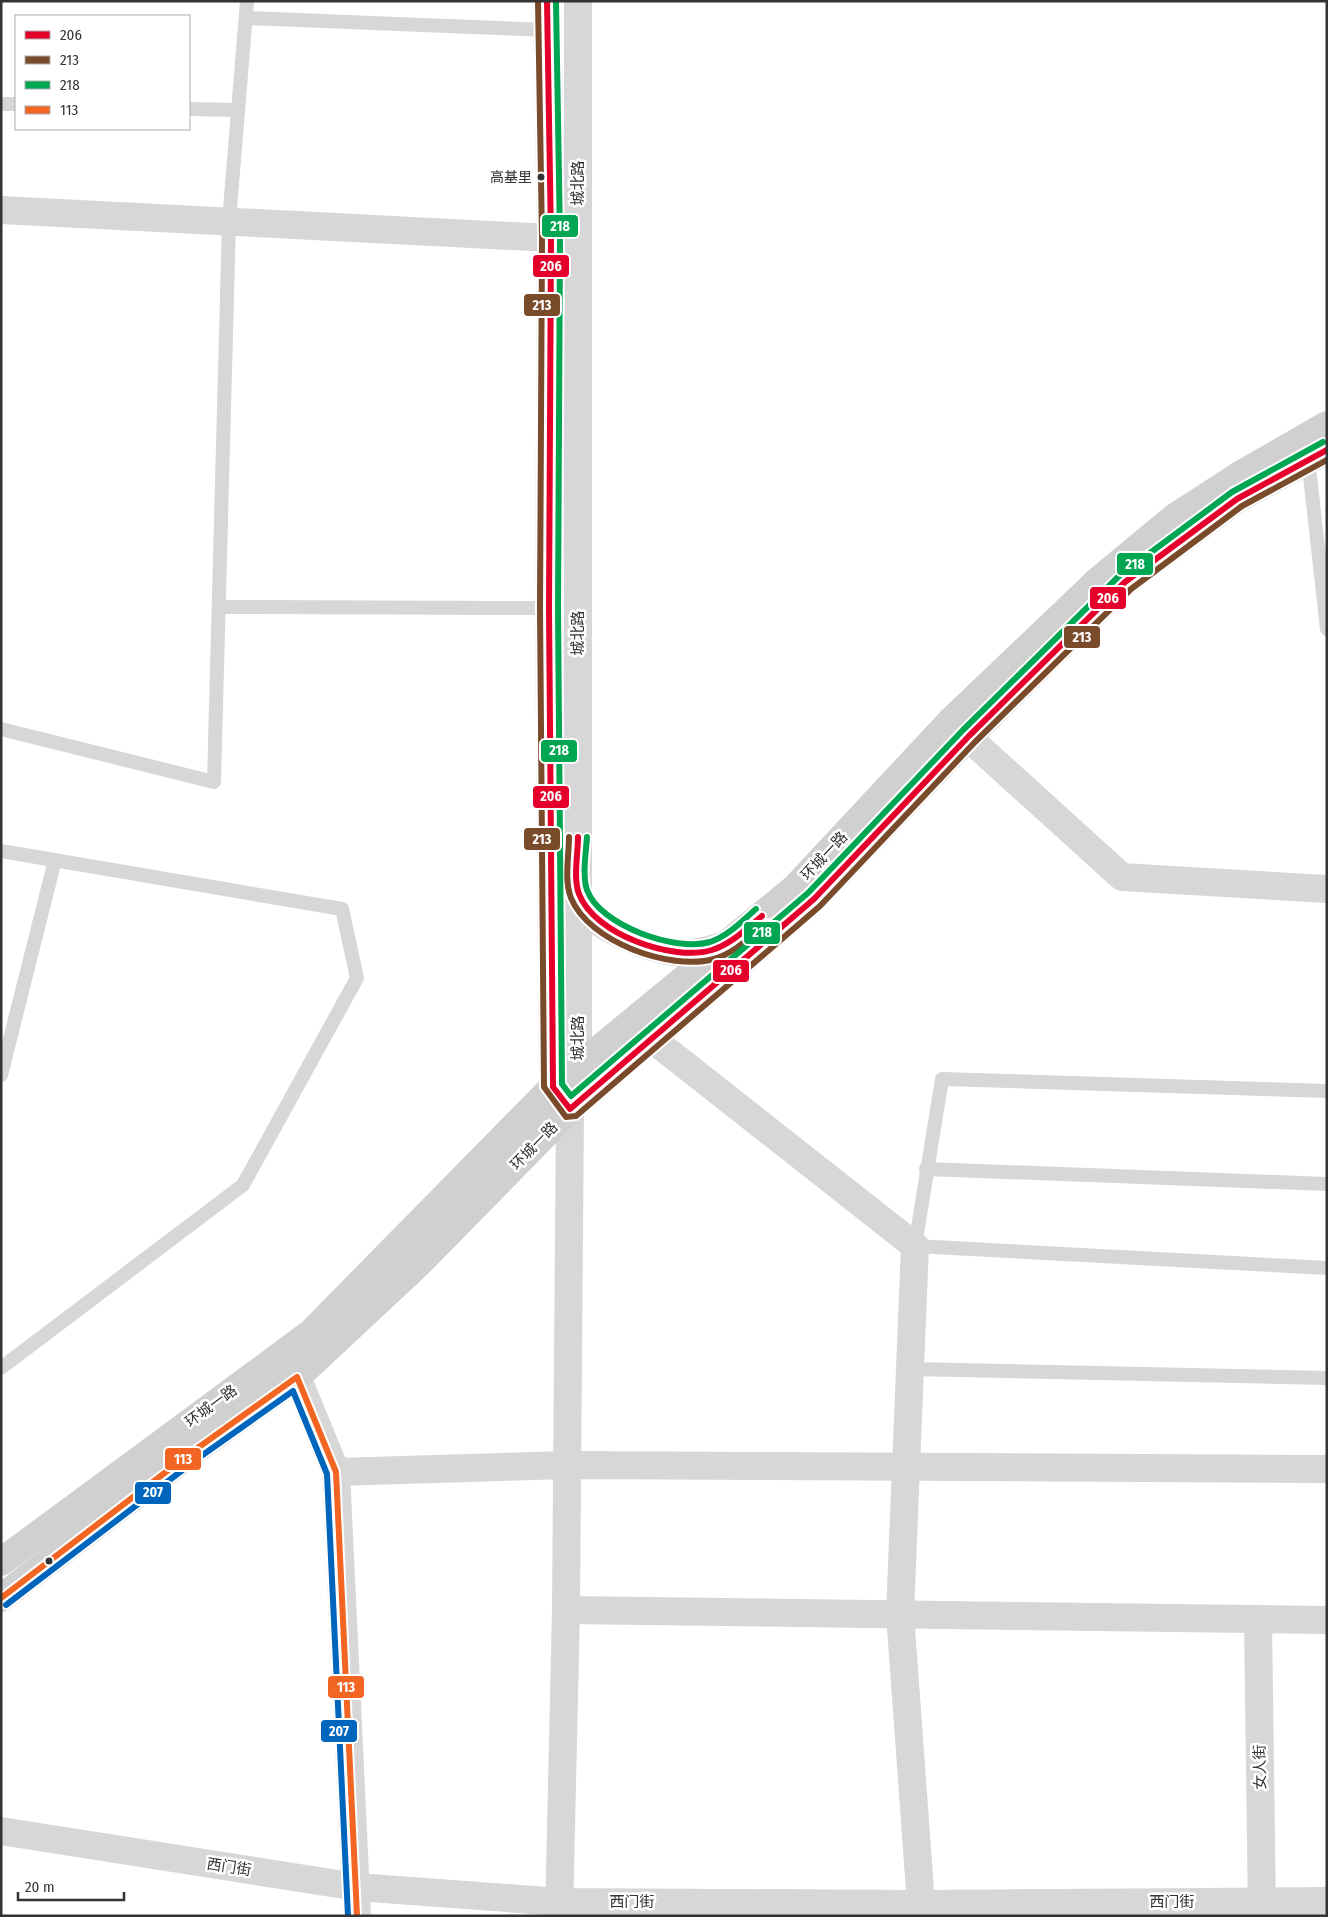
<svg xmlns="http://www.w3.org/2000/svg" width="1328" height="1917" font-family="'Fira Sans Condensed','Noto Sans SC',sans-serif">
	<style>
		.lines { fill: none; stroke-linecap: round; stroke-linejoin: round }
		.service { stroke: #d7d7d7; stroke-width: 14 }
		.minor { stroke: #d7d7d7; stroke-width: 28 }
		.tertiary { stroke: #d7d7d7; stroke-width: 28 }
		.secondary { stroke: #d0d0d0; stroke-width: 28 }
		.bus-1-casing { stroke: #fff; stroke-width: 10 }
		.bus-2-casing { stroke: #fff; stroke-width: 10 }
		.bus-3-casing { stroke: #fff; stroke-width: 10 }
		.bus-4-casing { stroke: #fff; stroke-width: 10 }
		.bus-5-casing { stroke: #fff; stroke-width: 10 }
		.bus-1 { stroke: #e4002b; stroke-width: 6 }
		.bus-2 { stroke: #7a4b2a; stroke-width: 6 }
		.bus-3 { stroke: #00a651; stroke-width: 6 }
		.bus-4 { stroke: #f26522; stroke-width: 6 }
		.bus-5 { stroke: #0065bd; stroke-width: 6 }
		.bus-dot { fill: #333; stroke: #fff; stroke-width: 2 }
		.labels { text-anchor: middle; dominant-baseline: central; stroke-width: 5; stroke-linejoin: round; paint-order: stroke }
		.bus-label { font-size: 14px; fill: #333; stroke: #fff; text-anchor: end }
		.street-label { font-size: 15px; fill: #333; stroke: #fff }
		.line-badge { stroke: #fff; stroke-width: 2 }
		.badge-label { font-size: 14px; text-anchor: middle; font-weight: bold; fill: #fff }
	</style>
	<rect width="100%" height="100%" fill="#fff"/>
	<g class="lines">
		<g class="service">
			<polyline points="246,18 548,30"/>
			<polyline points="1,104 16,104"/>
			<polyline points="189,109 237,110"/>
			<polyline points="1308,458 1327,629"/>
			<polyline points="219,607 549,608"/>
			<polyline points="1,729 214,782 229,221 247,1"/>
			<polyline points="1,851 342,909 357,978 243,1185 1,1368"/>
			<polyline points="1,1075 55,860"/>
			<polyline points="1327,1091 942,1079 915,1246 1327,1268"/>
			<polyline points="926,1169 1327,1184"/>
			<polyline points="910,1369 1327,1378"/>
		</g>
		<g class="minor">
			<polyline points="1,210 551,238"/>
			<polyline points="951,722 1122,877 1327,889"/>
			<polyline points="633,1024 915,1246 900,1614 921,1904"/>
			<polyline points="336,1472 567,1465 1327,1469"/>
			<polyline points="566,1610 1327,1620"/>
			<polyline points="1258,1619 1262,1916"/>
			<polyline points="1,1831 357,1887 560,1902 921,1904 1327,1901"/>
			<polyline points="559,1916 566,1610 570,1109"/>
		</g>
		<g class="tertiary">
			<polyline points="547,1 551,238 549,608 553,1087 564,1102"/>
			<path d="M 578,893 C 581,898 583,906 587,911 C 603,931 656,952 682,953 C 698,954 712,949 727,944"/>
			<polyline points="575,1086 578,1067 578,1"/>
			<polyline points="304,1356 297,1377 336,1472 357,1916"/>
		</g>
		<g class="secondary">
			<polyline points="1,1562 311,1333 553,1087 795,888 950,722 1100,579 1175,517 1240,475 1327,425"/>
			<polyline points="1,1598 192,1452 297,1377 419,1263 570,1109 814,899 969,736 1125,582 1237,499 1327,450"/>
		</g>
		<defs>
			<g id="bus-1">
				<polyline points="547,1 551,238 549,608 553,1087 570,1109 814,899 969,736 1125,582 1237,499 1327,450"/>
				<path d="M 578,837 C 578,854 573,878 579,894 C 594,934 673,962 712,950 C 731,944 746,929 762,916"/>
			</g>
			<g id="bus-2">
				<polyline points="538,1 542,238 540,608 544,1087 566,1117 576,1116 820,906 975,742 1131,589 1242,506 1327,460"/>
				<path d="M 569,837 C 569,856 564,880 571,898 C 589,942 670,971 714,959 C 735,953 751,936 768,923"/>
			</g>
			<g id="bus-3">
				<polyline points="556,1 560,238 558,608 562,1084 571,1096 808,893 963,730 1119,576 1232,492 1323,442"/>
				<path d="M 587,837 C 586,853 582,875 587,890 C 600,926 676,952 710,942 C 728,936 742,921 756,909"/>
			</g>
			<polyline id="bus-4" points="1,1598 192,1452 297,1377 336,1472 357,1916"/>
			<polyline id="bus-5" points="6,1605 197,1459 293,1391 327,1474 348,1916"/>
		</defs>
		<use href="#bus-1" class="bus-1-casing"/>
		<use href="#bus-2" class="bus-2-casing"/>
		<use href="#bus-3" class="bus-3-casing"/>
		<use href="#bus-4" class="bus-4-casing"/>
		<use href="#bus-5" class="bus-5-casing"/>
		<use href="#bus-1" class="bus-1"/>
		<use href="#bus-2" class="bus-2"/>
		<use href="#bus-3" class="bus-3"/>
		<use href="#bus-4" class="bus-4"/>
		<use href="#bus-5" class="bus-5"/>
	</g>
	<g class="bus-dot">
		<circle cx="541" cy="177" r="4.5"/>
		<circle cx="49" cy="1561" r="4.5"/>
	</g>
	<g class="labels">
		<g class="bus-label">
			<text x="532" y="177">高基里</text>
		</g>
		<g class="street-label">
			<text transform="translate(578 183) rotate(-90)">城北路</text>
			<text transform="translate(578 633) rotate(-90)">城北路</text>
			<text transform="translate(824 856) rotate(-47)">环城一路</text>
			<text transform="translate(578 1038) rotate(-90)">城北路</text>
			<text transform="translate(534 1146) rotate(-46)">环城一路</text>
			<text transform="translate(211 1406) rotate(-36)">环城一路</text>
			<text transform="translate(1260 1767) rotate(-91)">女人街</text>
			<text transform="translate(229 1867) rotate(9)">西门街</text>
			<text x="632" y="1902">西门街</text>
			<text x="1172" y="1902">西门街</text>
		</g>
	</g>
	<g class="line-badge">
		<rect x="541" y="214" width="38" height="24" rx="5" fill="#00a651"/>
		<rect x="532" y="254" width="38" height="24" rx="5" fill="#e4002b"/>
		<rect x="523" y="293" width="38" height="24" rx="5" fill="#7a4b2a"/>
		<rect x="1116" y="552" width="38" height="24" rx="5" fill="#00a651"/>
		<rect x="1089" y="586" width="38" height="24" rx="5" fill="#e4002b"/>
		<rect x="1063" y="625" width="38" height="24" rx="5" fill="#7a4b2a"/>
		<rect x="540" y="739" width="38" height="24" rx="5" fill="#00a651"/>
		<rect x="532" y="785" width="38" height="24" rx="5" fill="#e4002b"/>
		<rect x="523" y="827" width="38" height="24" rx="5" fill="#7a4b2a"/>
		<rect x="743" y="921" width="38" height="24" rx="5" fill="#00a651"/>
		<rect x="712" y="959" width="38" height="24" rx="5" fill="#e4002b"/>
		<rect x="164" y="1447" width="38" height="24" rx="5" fill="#f26522"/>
		<rect x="134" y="1481" width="38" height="24" rx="5" fill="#0065bd"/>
		<rect x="327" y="1675" width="38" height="24" rx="5" fill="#f26522"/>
		<rect x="320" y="1719" width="38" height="24" rx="5" fill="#0065bd"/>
	</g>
	<g class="badge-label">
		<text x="560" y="231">218</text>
		<text x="551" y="271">206</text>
		<text x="542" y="310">213</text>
		<text x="1135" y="569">218</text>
		<text x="1108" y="603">206</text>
		<text x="1082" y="642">213</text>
		<text x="559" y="755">218</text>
		<text x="551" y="801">206</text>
		<text x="542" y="844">213</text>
		<text x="762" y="937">218</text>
		<text x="731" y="975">206</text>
		<text x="183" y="1464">113</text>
		<text x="153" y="1497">207</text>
		<text x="346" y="1692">113</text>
		<text x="339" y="1736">207</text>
	</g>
	<rect width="1328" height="1917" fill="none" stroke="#333333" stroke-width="5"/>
	<rect x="15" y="15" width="175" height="115" fill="#ffffff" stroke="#adadad"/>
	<rect x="25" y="31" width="25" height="8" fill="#e4002b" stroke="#adadad"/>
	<text x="60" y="40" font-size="15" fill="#333333">206</text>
	<rect x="25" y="56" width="25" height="8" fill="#7a4b2a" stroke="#adadad"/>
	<text x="60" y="65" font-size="15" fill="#333333">213</text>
	<rect x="25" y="81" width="25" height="8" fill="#00a651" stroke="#adadad"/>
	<text x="60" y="90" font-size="15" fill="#333333">218</text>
	<rect x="25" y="106" width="25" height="8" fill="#f26522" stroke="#adadad"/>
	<text x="60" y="115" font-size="15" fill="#333333">113</text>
	<path d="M18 1892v8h106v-8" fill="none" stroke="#333333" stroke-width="2.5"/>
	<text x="25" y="1892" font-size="15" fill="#333333" stroke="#ffffff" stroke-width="4" paint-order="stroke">20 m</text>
</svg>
